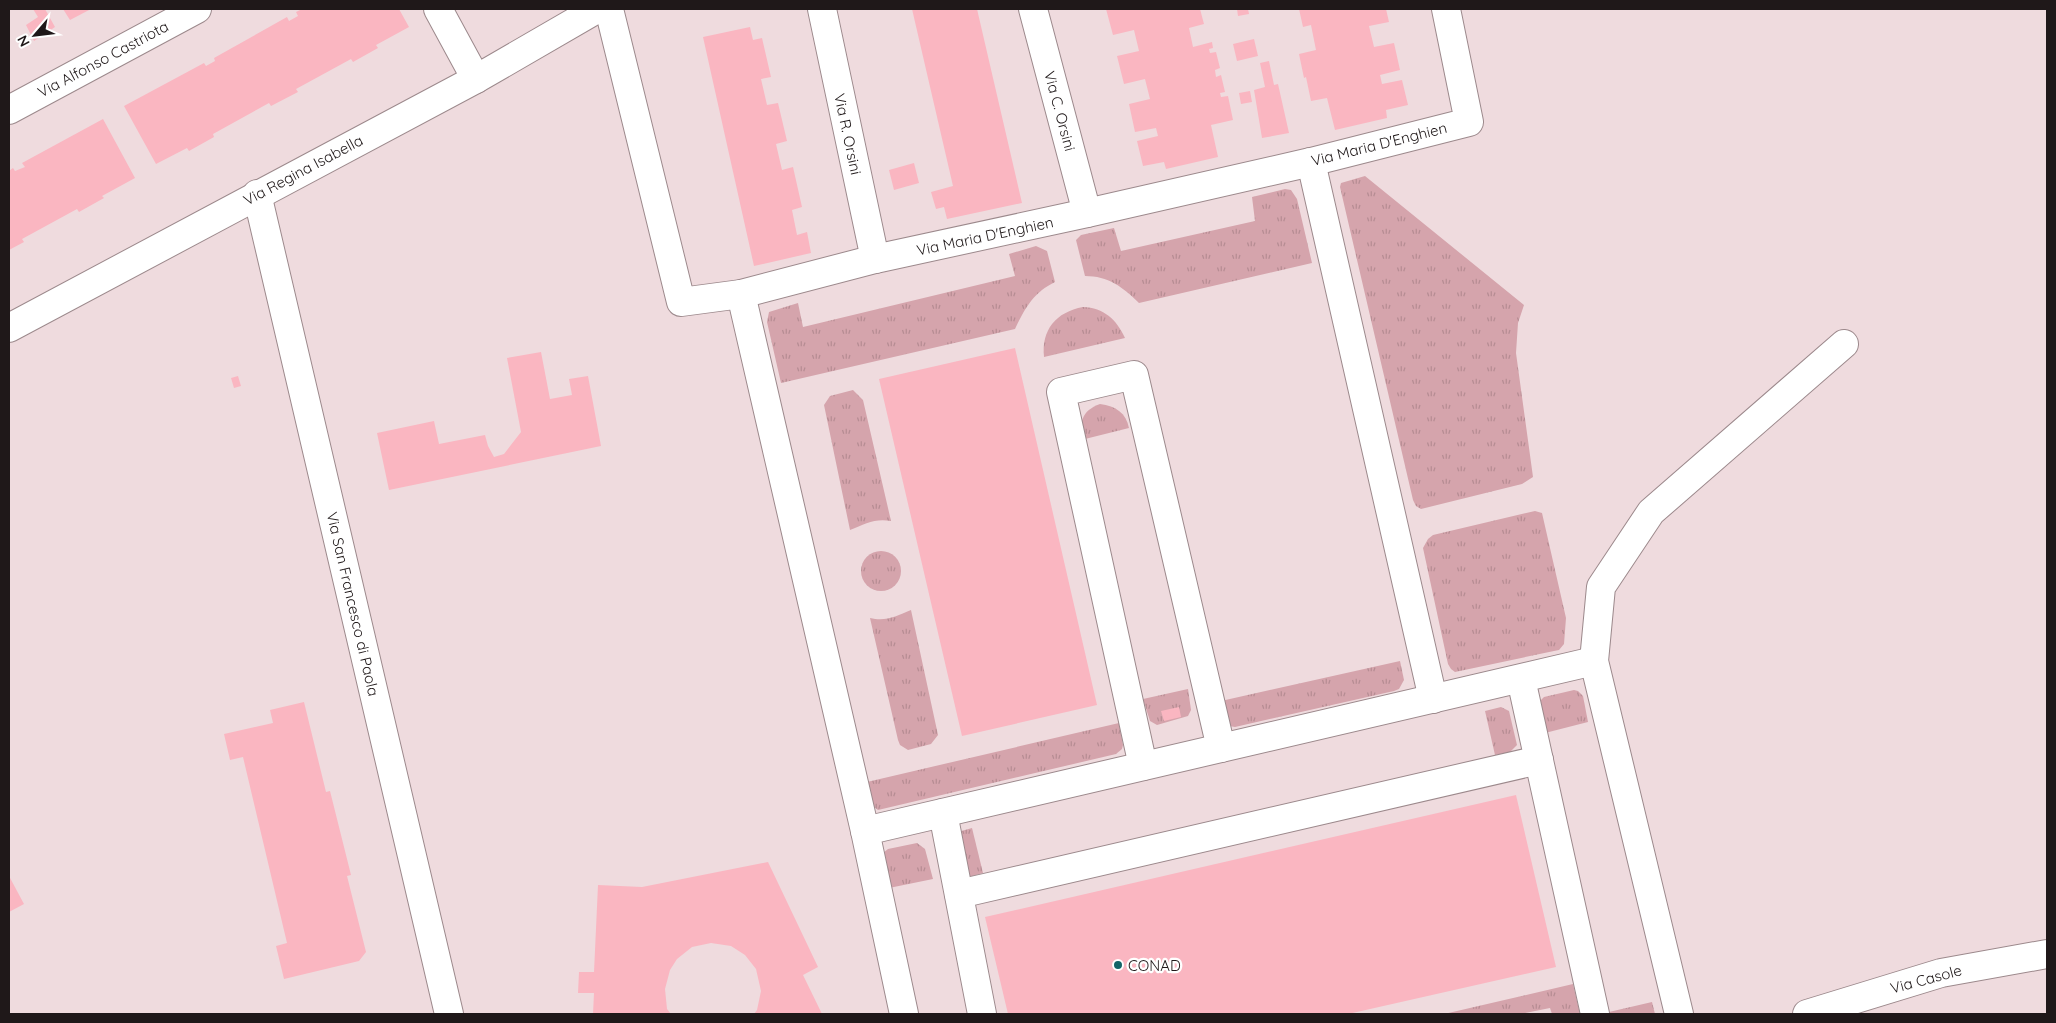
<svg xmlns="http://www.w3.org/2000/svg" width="2056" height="1023" font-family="Quicksand,sans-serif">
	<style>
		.grass { fill: url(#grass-tufts) }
		.building { fill: #fab6c1 }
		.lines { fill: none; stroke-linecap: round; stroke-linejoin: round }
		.minor-casing { stroke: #9c898c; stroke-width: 30 }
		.minor { stroke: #fff; stroke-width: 28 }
		.poi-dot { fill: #146468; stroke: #fff; stroke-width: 2 }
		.labels { text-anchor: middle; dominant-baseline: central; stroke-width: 4.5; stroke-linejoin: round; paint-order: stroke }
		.street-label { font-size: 15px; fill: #1f1819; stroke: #fff }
		.poi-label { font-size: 15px; fill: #1f1819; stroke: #fff; text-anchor: start }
	</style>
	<defs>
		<pattern id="grass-tufts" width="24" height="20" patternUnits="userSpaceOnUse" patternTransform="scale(1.25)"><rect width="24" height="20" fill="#d5a4ac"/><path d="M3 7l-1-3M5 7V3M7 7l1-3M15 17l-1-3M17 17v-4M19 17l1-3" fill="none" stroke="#b68c93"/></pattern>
	</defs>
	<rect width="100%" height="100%" fill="#efdbde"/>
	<g class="grass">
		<polygon points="1365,176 1524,305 1518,323 1516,353 1533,477 1522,484 1421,509 1416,506 1413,500 1340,187 1341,183"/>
		<path d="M 1285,189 L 1291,190 L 1297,199 L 1312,263 L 1139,303 C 1123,287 1108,276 1085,276 L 1076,240 L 1081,235 L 1114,228 L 1121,251 L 1255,221 L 1252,197 Z"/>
		<path d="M 1036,246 L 1047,251 L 1055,282 C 1034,292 1025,308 1015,329 L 781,383 L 767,322 L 769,312 L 798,303 L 803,327 L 1015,276 L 1009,254 Z"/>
		<path d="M 1083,307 C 1104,308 1116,319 1125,338 L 1044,357 C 1041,330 1056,312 1083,307 Z"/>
		<path d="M 853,390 L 863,400 L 891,521 C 875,518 865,524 850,530 L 824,405 L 830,396 Z"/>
		<path d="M 1100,404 C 1116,406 1126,413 1129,428 L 1081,440 C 1080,422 1081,411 1100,404 Z"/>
		<polygon points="1535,511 1542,513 1566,618 1564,644 1559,650 1554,651 1455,672 1451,669 1448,664 1423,548 1428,539 1433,535"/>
		<circle cx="881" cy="571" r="20"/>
		<path d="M 911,610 L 938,735 L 931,744 L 908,750 L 900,745 L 898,740 L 870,618 C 886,622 896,616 911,610 Z"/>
		<polygon points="1400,661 1404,680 1399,689 1394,691 1235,727 1229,726 1221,701"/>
		<polygon points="1188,689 1191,710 1188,716 1157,725 1150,721 1143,699"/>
		<polygon points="1574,690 1578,691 1583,696 1588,722 1545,733 1540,701 1544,697"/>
		<polygon points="1501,707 1509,711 1517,745 1510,752 1495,755 1485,711"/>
		<polygon points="1119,723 1123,745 1122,749 1116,754 878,810 871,805 867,782"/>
		<polygon points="972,828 983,873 969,877 958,832"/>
		<polygon points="917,843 925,849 933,879 889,888 883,853 888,849"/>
		<polygon points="1573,984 1580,1014 1552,1014 1550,1008 1520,1014 1444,1014"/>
		<polygon points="1652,1002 1655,1014 1610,1014 1609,1012"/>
	</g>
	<g class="building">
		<polygon points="33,9 45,9 55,27 34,41 26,25 38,17"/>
		<polygon points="63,9 91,9 70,20"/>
		<polygon points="302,9 399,9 409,27 376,45 378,48 353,62 351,59 296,89 298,92 271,106 269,103 213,134 214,137 189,151 187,148 156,164 124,106 204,63 206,66 215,61 214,58 287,17 289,21 298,16 296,12"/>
		<polygon points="912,9 977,9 1022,203 947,219 944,207 936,209 931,192 953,186"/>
		<polygon points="1106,9 1200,9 1204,24 1189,28 1193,47 1212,42 1213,48 1209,49 1210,53 1216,52 1220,68 1215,70 1216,77 1221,75 1225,92 1220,93 1221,97 1228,96 1233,120 1211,125 1218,157 1166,169 1164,162 1143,166 1137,141 1158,136 1156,128 1135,132 1129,104 1150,99 1145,79 1124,84 1117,56 1139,51 1134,30 1113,35"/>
		<polygon points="1237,9 1248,9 1249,14 1238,16"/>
		<polygon points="1299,9 1386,9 1389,22 1369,26 1374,47 1394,43 1400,70 1380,75 1382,84 1402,80 1408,105 1386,110 1387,118 1335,130 1327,98 1311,101 1306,77 1304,78 1299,54 1316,50 1311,25 1303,27"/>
		<polygon points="750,27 753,40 762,38 771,77 761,79 767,105 778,103 787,141 776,144 782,170 793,167 802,207 792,210 797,235 807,232 811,253 754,266 703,37"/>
		<polygon points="1254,39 1258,56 1237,61 1233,44"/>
		<polygon points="1269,61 1274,85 1278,84 1289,133 1262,138 1254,90 1265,87 1260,63"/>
		<polygon points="1250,91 1252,102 1241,104 1239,93"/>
		<polygon points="103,119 135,178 102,196 104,198 79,212 77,209 22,239 24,242 9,250 9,171 13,168 15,171 25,167 22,163"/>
		<polygon points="914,163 919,183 894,190 889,170"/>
		<polygon points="1015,348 1097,705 962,736 879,379"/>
		<polygon points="541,352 550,399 572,395 569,379 588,376 601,446 389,490 377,433 434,421 439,444 485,435 488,446 494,457 504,454 521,432 507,358"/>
		<polygon points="238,376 241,386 234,388 231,378"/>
		<polygon points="304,702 326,792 330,791 351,875 347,876 366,952 359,961 284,979 276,946 287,943 243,757 230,760 224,734 273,723 270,710"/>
		<polygon points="1179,707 1181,717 1164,721 1161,711"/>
		<polygon points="1516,795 1556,967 1348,1014 1008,1014 985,917"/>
		<polygon points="768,862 818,967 803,975 822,1014 754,1014 757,1010 761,991 756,969 745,955 731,946 711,943 692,947 677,959 670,970 665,989 667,1009 671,1014 593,1014 594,993 578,993 579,972 594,972 598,885 642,887"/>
		<polygon points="9,876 24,904 9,912"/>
	</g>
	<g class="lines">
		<defs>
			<g id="minor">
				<polyline points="438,9 476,79"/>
				<polyline points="609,9 681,302 741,294 875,259 1087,213 1311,162 1469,122 1446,9"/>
				<polyline points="822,9 875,259"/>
				<polyline points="1033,9 1087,213"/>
				<polyline points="9,110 197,9"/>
				<polyline points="1311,162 1433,699"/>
				<polyline points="257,194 449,1014"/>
				<polyline points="741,294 865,831 904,1014"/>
				<polyline points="9,328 476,79 597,9"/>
				<polyline points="1521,679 1595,1014"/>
				<polyline points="1143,766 1061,392 1134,375 1221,748"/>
				<polyline points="943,813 982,1014"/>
				<polyline points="865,831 1594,661"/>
				<polyline points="959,894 1539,760"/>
				<polyline points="1679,1014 1594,661 1601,587 1651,512 1844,344"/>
				<polyline points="1807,1014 1941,973 2047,954"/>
			</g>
		</defs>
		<use href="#minor" class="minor-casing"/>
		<use href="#minor" class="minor"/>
	</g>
	<circle class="poi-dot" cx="1118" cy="965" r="5"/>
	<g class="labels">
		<g class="street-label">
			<text transform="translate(103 59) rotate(-28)">Via Alfonso Castriota</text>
			<text transform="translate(1060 111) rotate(75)">Via C. Orsini</text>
			<text transform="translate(848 134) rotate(78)">Via R. Orsini</text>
			<text transform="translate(1379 144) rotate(-14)">Via Maria D'Enghien</text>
			<text transform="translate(303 170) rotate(-28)">Via Regina Isabella</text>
			<text transform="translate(985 236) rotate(-12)">Via Maria D'Enghien</text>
			<text transform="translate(353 604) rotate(77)">Via San Francesco di Paola</text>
			<text transform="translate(1926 979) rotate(-15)">Via Casole</text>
		</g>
		<g class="poi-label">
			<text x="1128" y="965">CONAD</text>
		</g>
	</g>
	<rect width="2056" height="1023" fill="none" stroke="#1f1819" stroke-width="20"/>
	<g transform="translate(35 35) rotate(242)" stroke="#ffffff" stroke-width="4" paint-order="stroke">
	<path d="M0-4L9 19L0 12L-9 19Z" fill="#1f1819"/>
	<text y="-8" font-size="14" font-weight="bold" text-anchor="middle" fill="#1f1819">N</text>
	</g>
</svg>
